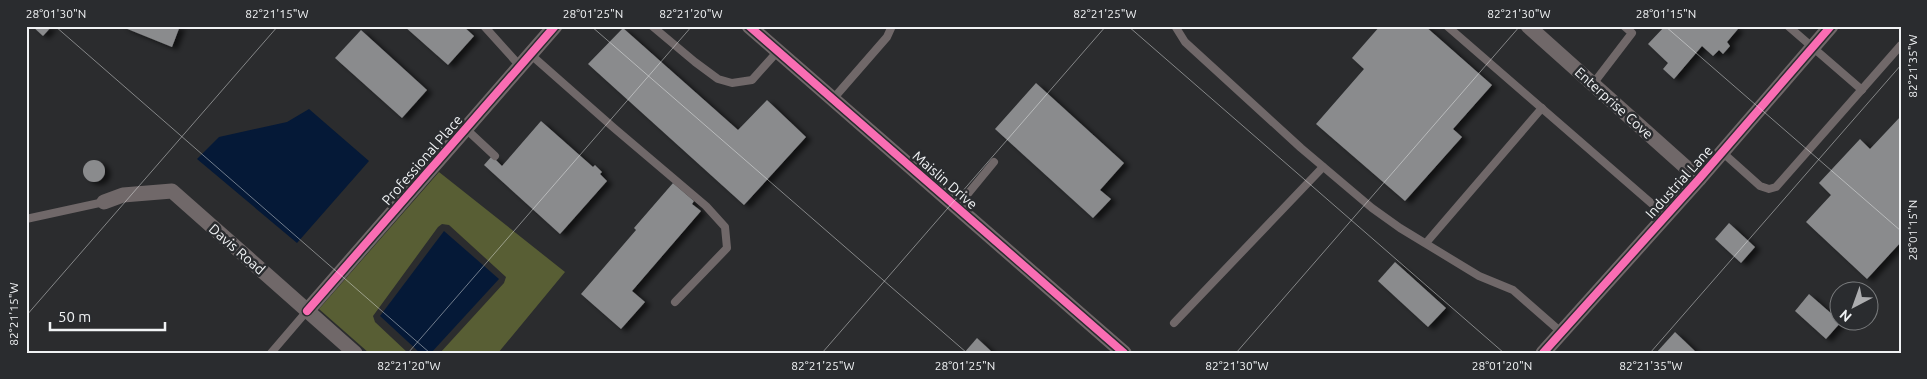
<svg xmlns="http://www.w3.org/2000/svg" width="1927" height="379" font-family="Ubuntu,sans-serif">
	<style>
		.forest { fill: #585e34 }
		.water { fill: #051937 }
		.building { fill: #8a8b8d; filter: url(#shadow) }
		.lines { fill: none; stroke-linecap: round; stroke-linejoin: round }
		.lane { stroke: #706869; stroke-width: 8 }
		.street { stroke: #706869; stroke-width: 15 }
		.cycleway-casing { stroke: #2a2c2f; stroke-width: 11 }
		.cycleway { stroke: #f96db3; stroke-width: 8 }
		.ticks { fill: none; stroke: #f1f3f5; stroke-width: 1; stroke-opacity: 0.45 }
		.labels { text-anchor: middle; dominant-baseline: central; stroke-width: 5; stroke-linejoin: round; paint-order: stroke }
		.street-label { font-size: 14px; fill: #f1f3f5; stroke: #2a2c2f }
		.neatline { fill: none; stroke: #f1f3f5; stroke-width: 2 }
		.ticks-label { font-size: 12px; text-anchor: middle; fill: #f1f3f5 }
	</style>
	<defs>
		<filter id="shadow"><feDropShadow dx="5.5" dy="3" stdDeviation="2.5" flood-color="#0009"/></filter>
	</defs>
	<rect width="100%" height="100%" fill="#2b2c2e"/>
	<polygon class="forest" points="439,172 565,272 498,353 440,353 504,283 506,277 449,225 442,224 438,227 373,316 375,322 408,353 369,353 319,309"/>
	<g class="water">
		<polygon points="309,109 369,161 297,243 197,159 219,137 287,122"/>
		<polygon points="444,231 499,279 431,353 420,353 380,316"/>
	</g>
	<g class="building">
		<polygon points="32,26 52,26 43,36"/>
		<polygon points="120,26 180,26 172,47"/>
		<polygon points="404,26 463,26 474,36 448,65"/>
		<polygon points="1380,26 1425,26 1492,85 1453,129 1462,137 1405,201 1316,124 1364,69 1352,58"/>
		<polygon points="1665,26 1734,26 1738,29 1727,42 1730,46 1723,54 1719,50 1713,56 1702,46 1674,79 1663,69 1668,63 1648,44"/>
		<polygon points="623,28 738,130 767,100 806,137 744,205 588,64"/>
		<polygon points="361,30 427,90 402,118 335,58"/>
		<polygon points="1036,83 1124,163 1100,190 1111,199 1093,218 995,129"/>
		<polygon points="1901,116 1901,242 1867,279 1806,222 1831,195 1819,183 1860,139 1870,149"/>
		<polygon points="541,121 593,167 595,165 602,172 600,174 607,181 560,234 484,165 492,156 502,166"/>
		<circle cx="94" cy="171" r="11"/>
		<polygon points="673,183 694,201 692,204 701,211 632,291 645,302 621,329 581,294 636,230 634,228"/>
		<polygon points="1729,223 1755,247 1741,263 1715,239"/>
		<polygon points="1395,262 1446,308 1428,327 1378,281"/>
		<polygon points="1809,294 1841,322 1826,339 1795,311"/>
		<polygon points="1675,332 1697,353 1656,353"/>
		<polygon points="977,338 993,353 964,353"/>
	</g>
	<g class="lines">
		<g class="lane">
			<polyline points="484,26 520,66"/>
			<polyline points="652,26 695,62 718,79 732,83 752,80 778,51"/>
			<polyline points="1175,26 1185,42 1301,148 1372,208 1400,228 1479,276 1513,290 1561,332"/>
			<polyline points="1447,26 1666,216"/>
			<polyline points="1788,26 1862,90"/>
			<polyline points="530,54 614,128 706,206 725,227 727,248 675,302"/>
			<polyline points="1593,84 1632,33 1624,26"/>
			<polyline points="833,99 887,37 892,26"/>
			<polyline points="466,129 495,156"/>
			<polyline points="1722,152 1760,186 1769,189 1776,187 1901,45"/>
			<polyline points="957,207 994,162"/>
			<polyline points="26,219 104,202"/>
			<polyline points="1426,243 1542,108"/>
			<polyline points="1174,323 1323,167"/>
			<polyline points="271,353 307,311"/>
		</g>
		<g class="street">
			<polyline points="749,26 1124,353"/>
			<polyline points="1528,26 1699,179"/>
			<polyline points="104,202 123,195 172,191 355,353"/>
			<polyline points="307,311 555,26"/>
			<polyline points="1543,353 1699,179 1831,26"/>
		</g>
		<defs>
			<g id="cycleway">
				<polyline points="749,26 1124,353"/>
				<polyline points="307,311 555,26"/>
				<polyline points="1543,353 1699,179 1831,26"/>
			</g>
		</defs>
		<use href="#cycleway" class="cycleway-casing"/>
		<use href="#cycleway" class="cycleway"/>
	</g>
	<path class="ticks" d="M 55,26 L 430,353M 591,26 L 967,353M 1128,26 L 1504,353M 1665,26 L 1901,231M 26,316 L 278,26M 408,353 L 692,26M 822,353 L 1106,26M 1236,353 L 1520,26M 1650,353 L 1901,65"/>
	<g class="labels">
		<g class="street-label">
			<text transform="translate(1614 103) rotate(42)">Enterprise Cove</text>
			<text transform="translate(422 160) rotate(-49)">Professional Place</text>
			<text transform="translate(945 180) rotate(41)">Maislin Drive</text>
			<text transform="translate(1679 182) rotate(-48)">Industrial Lane</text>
			<text transform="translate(237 249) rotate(41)">Davis Road</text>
		</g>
	</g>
	<rect width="1927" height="379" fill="none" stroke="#2a2c2f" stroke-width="55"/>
	<g transform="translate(1854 306) rotate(221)"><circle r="24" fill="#2a2c2f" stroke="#7a7c7e"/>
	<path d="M0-4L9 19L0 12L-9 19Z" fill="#acadaf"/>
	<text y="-8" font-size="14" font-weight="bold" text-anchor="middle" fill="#f1f3f5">N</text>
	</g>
	<path d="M50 322v8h115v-8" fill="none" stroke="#f1f3f5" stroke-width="2.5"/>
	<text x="58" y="322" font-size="15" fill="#f1f3f5" stroke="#2a2c2f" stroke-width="4" paint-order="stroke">50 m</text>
	<rect x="28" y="28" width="1872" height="324" class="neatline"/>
	<g class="ticks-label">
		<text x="56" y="18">28°01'30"N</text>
		<text x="277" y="18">82°21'15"W</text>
		<text x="593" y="18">28°01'25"N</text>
		<text x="691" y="18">82°21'20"W</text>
		<text x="1105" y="18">82°21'25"W</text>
		<text x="1519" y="18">82°21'30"W</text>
		<text x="1666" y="18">28°01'15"N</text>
		<text transform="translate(1913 66) rotate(-90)" y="4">82°21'35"W</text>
		<text transform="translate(1913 230) rotate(-90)" y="4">28°01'15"N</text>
		<text transform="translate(14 314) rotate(-90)" y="4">82°21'15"W</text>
		<text x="409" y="370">82°21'20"W</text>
		<text x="823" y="370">82°21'25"W</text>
		<text x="965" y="370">28°01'25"N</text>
		<text x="1237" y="370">82°21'30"W</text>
		<text x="1502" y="370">28°01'20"N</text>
		<text x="1651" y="370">82°21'35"W</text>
	</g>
</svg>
